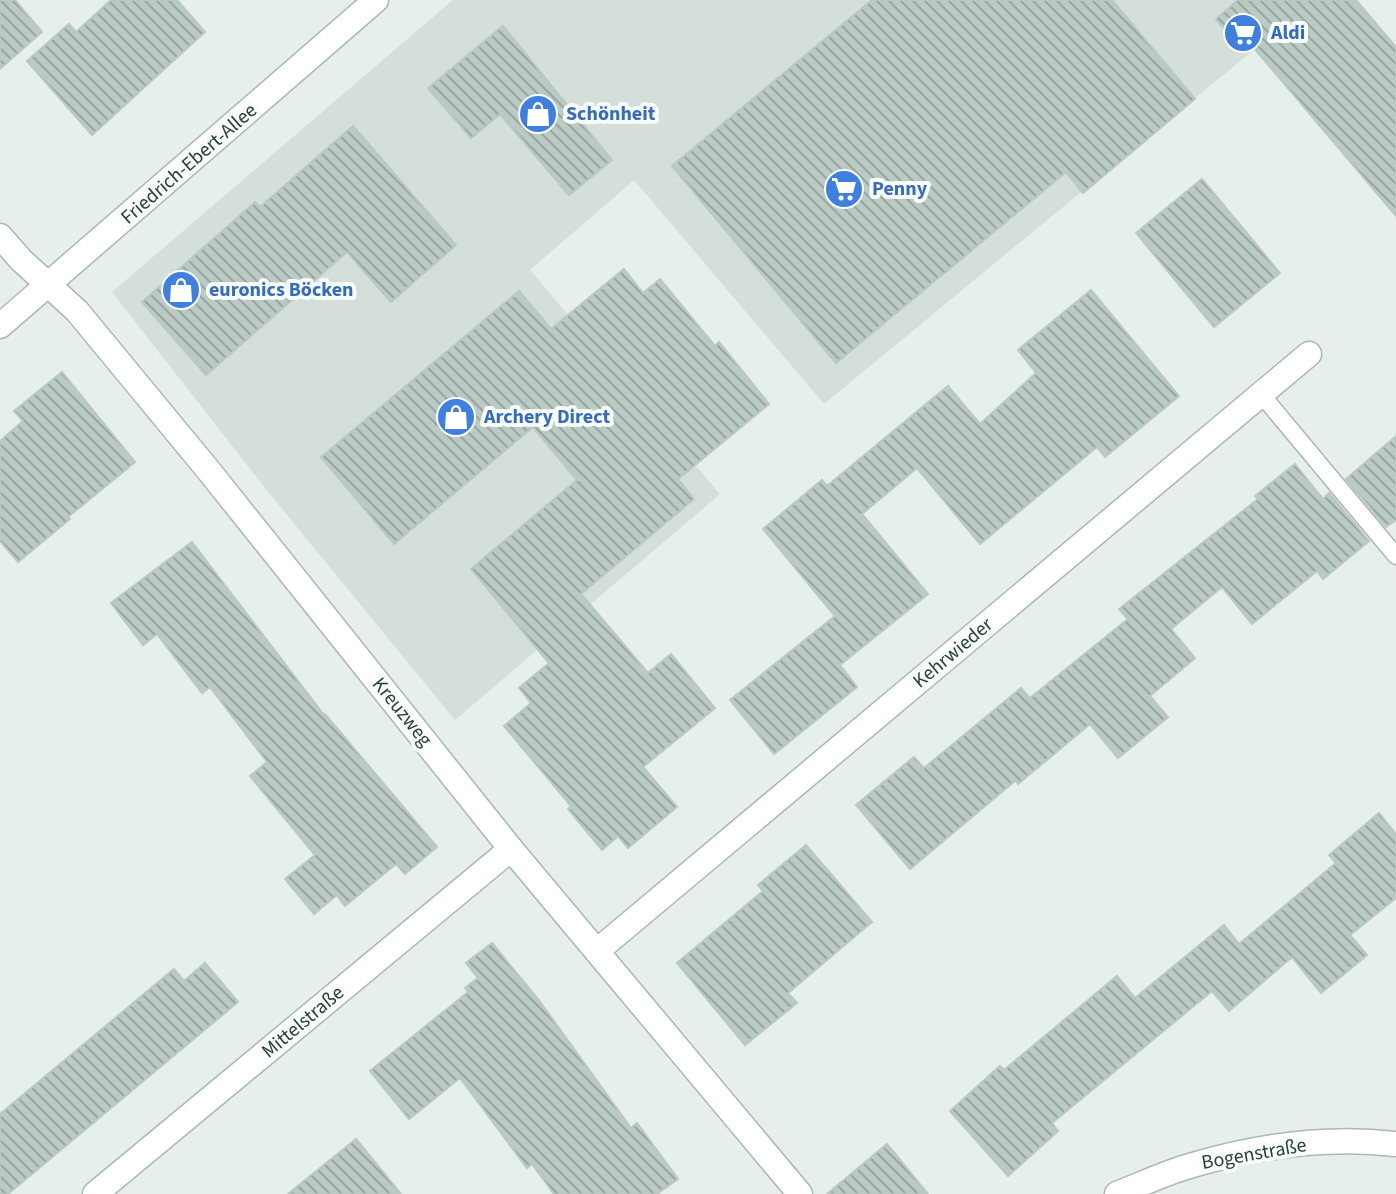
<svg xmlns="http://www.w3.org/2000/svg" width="1396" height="1194" font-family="'Source Sans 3',sans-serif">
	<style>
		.built { fill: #d4dfda }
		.building { fill: url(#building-back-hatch); stroke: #b8c9c2; stroke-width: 2 }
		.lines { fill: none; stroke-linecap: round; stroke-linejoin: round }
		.lane-casing { stroke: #a8b8b2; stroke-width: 19 }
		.street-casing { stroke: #a8b8b2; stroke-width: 27 }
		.secondary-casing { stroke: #a4bbb3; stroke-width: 27 }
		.lane { stroke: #fff; stroke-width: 16 }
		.street { stroke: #fff; stroke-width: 24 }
		.secondary { stroke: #fff; stroke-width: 24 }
		.labels { text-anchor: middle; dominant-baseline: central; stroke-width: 8; stroke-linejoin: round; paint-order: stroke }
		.shop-label { font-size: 20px; font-weight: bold; fill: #366cbe; stroke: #f7fbf9; text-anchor: start }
		.street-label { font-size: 20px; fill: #24423a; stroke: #f7fbf9 }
	</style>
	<defs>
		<pattern id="building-back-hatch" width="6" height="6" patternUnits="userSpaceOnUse" patternTransform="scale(2)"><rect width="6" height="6" fill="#bbcac4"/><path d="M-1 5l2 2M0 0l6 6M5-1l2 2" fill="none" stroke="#98a6a0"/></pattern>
	</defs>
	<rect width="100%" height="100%" fill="#e6efeb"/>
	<polygon class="built" points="453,0 1314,0 824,404 634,180 530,270 720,494 455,720 265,488 112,292"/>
	<g class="building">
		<polygon points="0,0 15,0 42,32 0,69"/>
		<polygon points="111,0 177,0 205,32 92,135 27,61 69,24 76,32"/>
		<polygon points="872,0 1112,0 1195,99 1083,193 1066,172 836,363 672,166"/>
		<polygon points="1238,0 1356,0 1396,47 1396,216 1248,41 1240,48 1216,19"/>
		<polygon points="503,26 612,160 569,195 500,114 471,138 428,88"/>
		<polygon points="353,126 456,245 391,302 347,252 206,375 142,302 255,202 260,207"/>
		<polygon points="1202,179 1280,273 1214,327 1136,233"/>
		<polygon points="624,269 643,293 660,279 715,346 719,342 769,404 678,479 694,499 581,594 648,673 671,654 715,708 643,767 677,807 628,848 618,836 602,850 568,809 571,806 504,726 531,703 519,688 549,663 471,569 577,480 533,427 394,544 321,457 519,291 551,329"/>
		<polygon points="1091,290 1179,396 1105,457 1097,447 980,544 917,468 862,514 928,594 840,665 857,687 774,754 730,700 835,616 763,529 822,480 827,486 948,386 980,424 1036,373 1018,350"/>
		<polygon points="62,372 135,462 68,517 70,519 18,562 0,541 0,441 23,421 14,411"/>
		<polygon points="1396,436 1396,520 1386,527 1346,479"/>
		<polygon points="1295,464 1323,499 1329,493 1369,541 1323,579 1317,571 1252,624 1222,587 1171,629 1195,658 1150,696 1168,717 1118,758 1090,724 1018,784 1016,780 910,869 856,805 914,757 924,768 1021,688 1030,698 1128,619 1119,609 1258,499 1255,496"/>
		<polygon points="192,542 324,715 325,714 437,847 405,874 396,864 345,906 337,895 314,914 285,879 315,855 250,776 267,762 210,687 202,693 157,634 143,645 111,603"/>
		<polygon points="1379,813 1396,834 1396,898 1350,935 1367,955 1321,993 1292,957 1229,1011 1212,991 1052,1123 1058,1131 1008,1176 950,1111 1000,1066 1004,1070 1117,976 1135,998 1224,925 1239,944 1336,863 1329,855"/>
		<polygon points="806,845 872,922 788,993 797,1003 745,1045 677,963 763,891 758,885"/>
		<polygon points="492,943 538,999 631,1128 637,1123 678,1179 657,1194 554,1194 532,1164 527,1168 460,1078 409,1119 370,1071 468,992 465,988 478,978 466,963"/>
		<polygon points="205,963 238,1002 8,1194 0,1194 0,1114 174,969 184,981"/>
		<polygon points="356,1139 401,1194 288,1194"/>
		<polygon points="887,1144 928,1194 827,1194"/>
	</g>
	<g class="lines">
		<defs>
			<polyline id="lane" points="1261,394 1396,556"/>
			<g id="street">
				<polyline points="0,236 21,260 77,311 209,471 511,849 800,1194"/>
				<polyline points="597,951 1309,354"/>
				<polyline points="95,1194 511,849"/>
				<path d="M 1117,1194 C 1142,1184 1167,1172 1193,1165 C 1258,1146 1328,1136 1396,1144"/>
			</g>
			<polyline id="secondary" points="0,326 376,0"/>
		</defs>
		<use href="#lane" class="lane-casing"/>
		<use href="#street" class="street-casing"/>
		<use href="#secondary" class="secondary-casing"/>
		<use href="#lane" class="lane"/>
		<use href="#street" class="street"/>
		<use href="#secondary" class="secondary"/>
	</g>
	<defs>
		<symbol id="supermarket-disc" viewBox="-11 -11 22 22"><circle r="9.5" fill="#3f7fe0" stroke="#f7fbf9"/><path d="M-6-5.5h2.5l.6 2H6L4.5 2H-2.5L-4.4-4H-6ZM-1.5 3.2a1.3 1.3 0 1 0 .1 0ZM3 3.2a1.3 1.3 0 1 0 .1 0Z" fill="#fff"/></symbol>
		<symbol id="shop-disc" viewBox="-11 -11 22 22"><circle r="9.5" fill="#3f7fe0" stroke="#f7fbf9"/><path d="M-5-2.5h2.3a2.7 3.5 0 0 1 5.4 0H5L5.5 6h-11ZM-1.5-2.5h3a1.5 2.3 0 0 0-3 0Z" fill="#fff"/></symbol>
	</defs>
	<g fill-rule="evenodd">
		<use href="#supermarket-disc" x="1221" y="11" width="44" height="44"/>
		<use href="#shop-disc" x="516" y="92" width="44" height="44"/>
		<use href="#supermarket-disc" x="822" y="167" width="44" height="44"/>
		<use href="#shop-disc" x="159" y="268" width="44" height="44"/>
		<use href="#shop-disc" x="434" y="395" width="44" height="44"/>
	</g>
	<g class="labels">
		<g class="shop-label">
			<text x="1271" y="33">Aldi</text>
			<text x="566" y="114">Schönheit</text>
			<text x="872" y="189">Penny</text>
			<text x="209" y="290">euronics Böcken</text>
			<text x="484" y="417">Archery Direct</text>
		</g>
		<g class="street-label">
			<text transform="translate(189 164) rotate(-41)">Friedrich-Ebert-Allee</text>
			<text transform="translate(953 653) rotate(-40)">Kehrwieder</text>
			<text transform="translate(402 712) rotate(51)">Kreuzweg</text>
			<text transform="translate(303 1022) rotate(-40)">Mittelstraße</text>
			<text transform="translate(1254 1154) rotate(-10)">Bogenstraße</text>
		</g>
	</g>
</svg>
